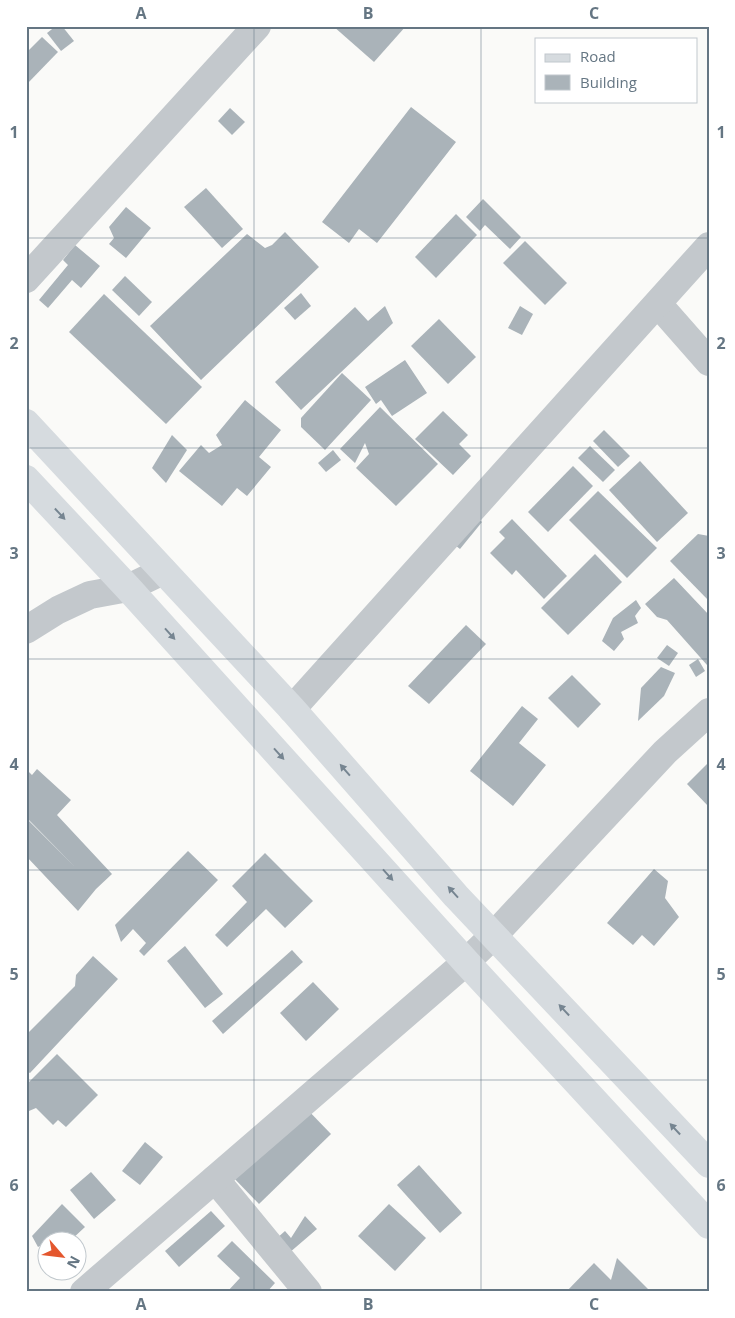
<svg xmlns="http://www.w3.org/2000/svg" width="735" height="1318" font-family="'Open Sans',sans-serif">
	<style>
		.building { fill: #aab3b9 }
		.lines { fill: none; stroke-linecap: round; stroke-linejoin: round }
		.minor { stroke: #c3c8cc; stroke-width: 28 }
		.major { stroke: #d6dbdf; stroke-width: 28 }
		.oneway { fill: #768591 }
		.grid { fill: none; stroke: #657683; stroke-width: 1; stroke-opacity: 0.55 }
		.neatline { fill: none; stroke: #657683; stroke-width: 2 }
		.grid-label { font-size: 16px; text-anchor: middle; font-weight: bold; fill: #657683 }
	</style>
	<rect width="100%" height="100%" fill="#fafaf8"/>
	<g class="building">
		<polygon points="56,26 62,26 74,41 61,51 47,33"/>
		<polygon points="333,26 406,26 374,62"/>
		<polygon points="42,37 58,52 26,85 26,53"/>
		<polygon points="411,107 456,142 377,243 359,229 349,243 322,222"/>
		<polygon points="230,108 245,122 232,135 218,121"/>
		<polygon points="206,188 243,229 222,248 184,207"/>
		<polygon points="483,199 521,237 510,249 485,225 480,231 466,217"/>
		<polygon points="126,207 151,228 126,258 109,244 114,238 109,227"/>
		<polygon points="456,214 477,235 436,278 415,257"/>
		<polygon points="285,232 319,267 201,380 150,326 247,234 265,248 272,245"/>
		<polygon points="525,241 567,283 545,305 503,263"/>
		<polygon points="75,245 100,266 81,288 72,280 48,308 39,300 68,265 63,260"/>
		<polygon points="125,276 152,302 139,316 112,290"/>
		<polygon points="301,293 311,306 295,320 284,308"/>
		<polygon points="104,294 202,387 166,424 69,332"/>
		<polygon points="385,306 393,323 301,410 275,382 355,307 368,321"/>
		<polygon points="520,306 533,314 522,335 508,328"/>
		<polygon points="439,319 476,357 448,384 411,346"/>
		<polygon points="405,360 427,393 392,416 381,400 376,404 365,387"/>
		<polygon points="342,373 371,400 325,450 301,427 301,418"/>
		<polygon points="245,400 281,430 259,457 271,467 247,496 237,488 222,506 179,471 201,445 209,453 222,445 216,435"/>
		<polygon points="380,407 438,464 396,506 356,468 369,454 365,443 355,463 340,449"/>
		<polygon points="443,411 468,435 459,444 471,456 453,475 415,439"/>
		<polygon points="604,430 630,456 618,467 593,441"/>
		<polygon points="172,435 187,450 166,483 152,468"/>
		<polygon points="590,446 615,470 603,482 578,458"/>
		<polygon points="333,450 341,460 326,472 318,463"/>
		<polygon points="640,461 688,513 657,542 609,490"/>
		<polygon points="573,466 593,486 548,532 528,512"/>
		<polygon points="598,491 657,548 627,578 569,520"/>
		<polygon points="473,515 482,522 460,549 451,542"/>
		<polygon points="512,519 567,576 544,599 516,570 512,575 490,553 505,538 499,532"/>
		<polygon points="698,534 709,536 709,601 670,561"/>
		<polygon points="595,554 622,582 568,635 541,608"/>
		<polygon points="674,578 709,615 709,664 707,665 667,620 657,617 645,604"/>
		<polygon points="636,600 641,608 635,616 638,623 621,632 624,639 614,651 602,641 613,618"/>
		<polygon points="466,625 486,644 429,704 408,686"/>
		<polygon points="667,645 678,653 669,666 657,658"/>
		<polygon points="698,659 705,671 696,677 689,665"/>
		<polygon points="661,667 675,673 664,696 638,721 641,688"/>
		<polygon points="572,675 601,704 578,728 548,698"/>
		<polygon points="522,706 538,719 519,743 546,765 513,806 470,771"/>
		<polygon points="709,762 709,807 687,784"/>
		<polygon points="26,769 32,775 37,769 71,800 57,815 112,874 96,889 78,911 26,856 26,818 75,867 26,817"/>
		<polygon points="188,851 218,880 144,956 139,951 146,943 133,929 121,942 115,925"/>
		<polygon points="265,853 313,901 285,928 266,909 227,947 215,935 247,902 232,886"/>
		<polygon points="654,869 668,881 665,898 679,917 654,946 642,935 633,945 607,923"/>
		<polygon points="185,946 223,994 205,1008 167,961"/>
		<polygon points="292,950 303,962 223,1034 212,1021"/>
		<polygon points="93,956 118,979 30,1073 26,1071 26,1035 75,986 76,975"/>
		<polygon points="313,982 339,1009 306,1041 280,1013"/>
		<polygon points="57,1054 98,1095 66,1127 58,1120 53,1125 36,1108 29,1111 26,1106 26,1085"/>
		<polygon points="302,1104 331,1134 259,1204 230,1174"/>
		<polygon points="145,1142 163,1157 140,1185 122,1171"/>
		<polygon points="419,1165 462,1213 440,1233 397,1185"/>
		<polygon points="91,1172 116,1200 94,1219 70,1190"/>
		<polygon points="62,1204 85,1227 71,1240 48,1240 48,1242 38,1247 32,1236"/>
		<polygon points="389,1204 426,1238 395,1271 358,1236"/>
		<polygon points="211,1211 225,1226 179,1267 165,1251"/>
		<polygon points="305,1216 317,1229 289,1253 276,1239 285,1231 291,1238"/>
		<polygon points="232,1241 275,1283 267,1292 227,1292 240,1278 217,1256"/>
		<polygon points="617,1258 651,1292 566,1292 594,1263 611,1280"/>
	</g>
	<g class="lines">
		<g class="minor">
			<polyline points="26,279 257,26"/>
			<polyline points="658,304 709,362"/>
			<polyline points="26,630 58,610 90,595 128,588 163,571"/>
			<polyline points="292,709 709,246"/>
			<polyline points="215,1179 308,1292"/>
			<polyline points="84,1292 466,962 494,935 665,752 709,712"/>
		</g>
		<g class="major">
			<polyline points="26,423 292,709 456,896 709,1164"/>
			<polyline points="26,479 128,588 466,962 709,1225"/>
		</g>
	</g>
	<defs><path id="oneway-solid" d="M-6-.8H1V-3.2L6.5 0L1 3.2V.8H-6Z" transform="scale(1.25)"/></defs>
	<g class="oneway">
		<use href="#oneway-solid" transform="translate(60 514) rotate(47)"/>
		<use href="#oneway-solid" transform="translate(170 634) rotate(48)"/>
		<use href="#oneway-solid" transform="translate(279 754) rotate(48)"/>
		<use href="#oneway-solid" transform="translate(345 770) rotate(-131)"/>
		<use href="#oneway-solid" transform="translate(388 875) rotate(48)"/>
		<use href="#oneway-solid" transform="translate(453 892) rotate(-132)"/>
		<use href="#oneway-solid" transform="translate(564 1010) rotate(-133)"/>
		<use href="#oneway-solid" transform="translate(675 1129) rotate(-133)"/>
	</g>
	<path class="grid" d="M 254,26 L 254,1292M 481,26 L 481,1292M 26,238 L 709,238M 26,448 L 709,448M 26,659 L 709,659M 26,870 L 709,870M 26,1080 L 709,1080"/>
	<rect width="735" height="1318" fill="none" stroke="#ffffff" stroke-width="55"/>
	<rect x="535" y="38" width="162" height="65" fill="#ffffff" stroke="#c1c8cd"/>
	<rect x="545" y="54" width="25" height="8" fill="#d6dbdf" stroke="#c1c8cd"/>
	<text x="580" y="62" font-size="15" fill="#657683">Road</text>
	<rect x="545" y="75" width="25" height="15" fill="#aab3b9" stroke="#c1c8cd"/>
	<text x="580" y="88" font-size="15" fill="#657683">Building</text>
	<g transform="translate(62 1256) rotate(118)"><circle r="24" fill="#ffffff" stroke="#c1c8cd"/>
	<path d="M0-4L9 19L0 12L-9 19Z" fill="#e4572e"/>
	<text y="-8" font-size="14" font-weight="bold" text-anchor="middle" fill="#657683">N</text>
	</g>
	<rect x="28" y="28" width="680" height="1262" class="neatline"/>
	<g class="grid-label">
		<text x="141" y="19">A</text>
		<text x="368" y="19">B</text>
		<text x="594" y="19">C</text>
		<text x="14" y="138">1</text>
		<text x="721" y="138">1</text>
		<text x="14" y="349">2</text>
		<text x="721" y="349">2</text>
		<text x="14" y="559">3</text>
		<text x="721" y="559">3</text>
		<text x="14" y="770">4</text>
		<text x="721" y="770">4</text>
		<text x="14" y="980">5</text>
		<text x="721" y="980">5</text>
		<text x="14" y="1191">6</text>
		<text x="721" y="1191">6</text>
		<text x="141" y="1310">A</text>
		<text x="368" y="1310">B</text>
		<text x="594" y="1310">C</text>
	</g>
</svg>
